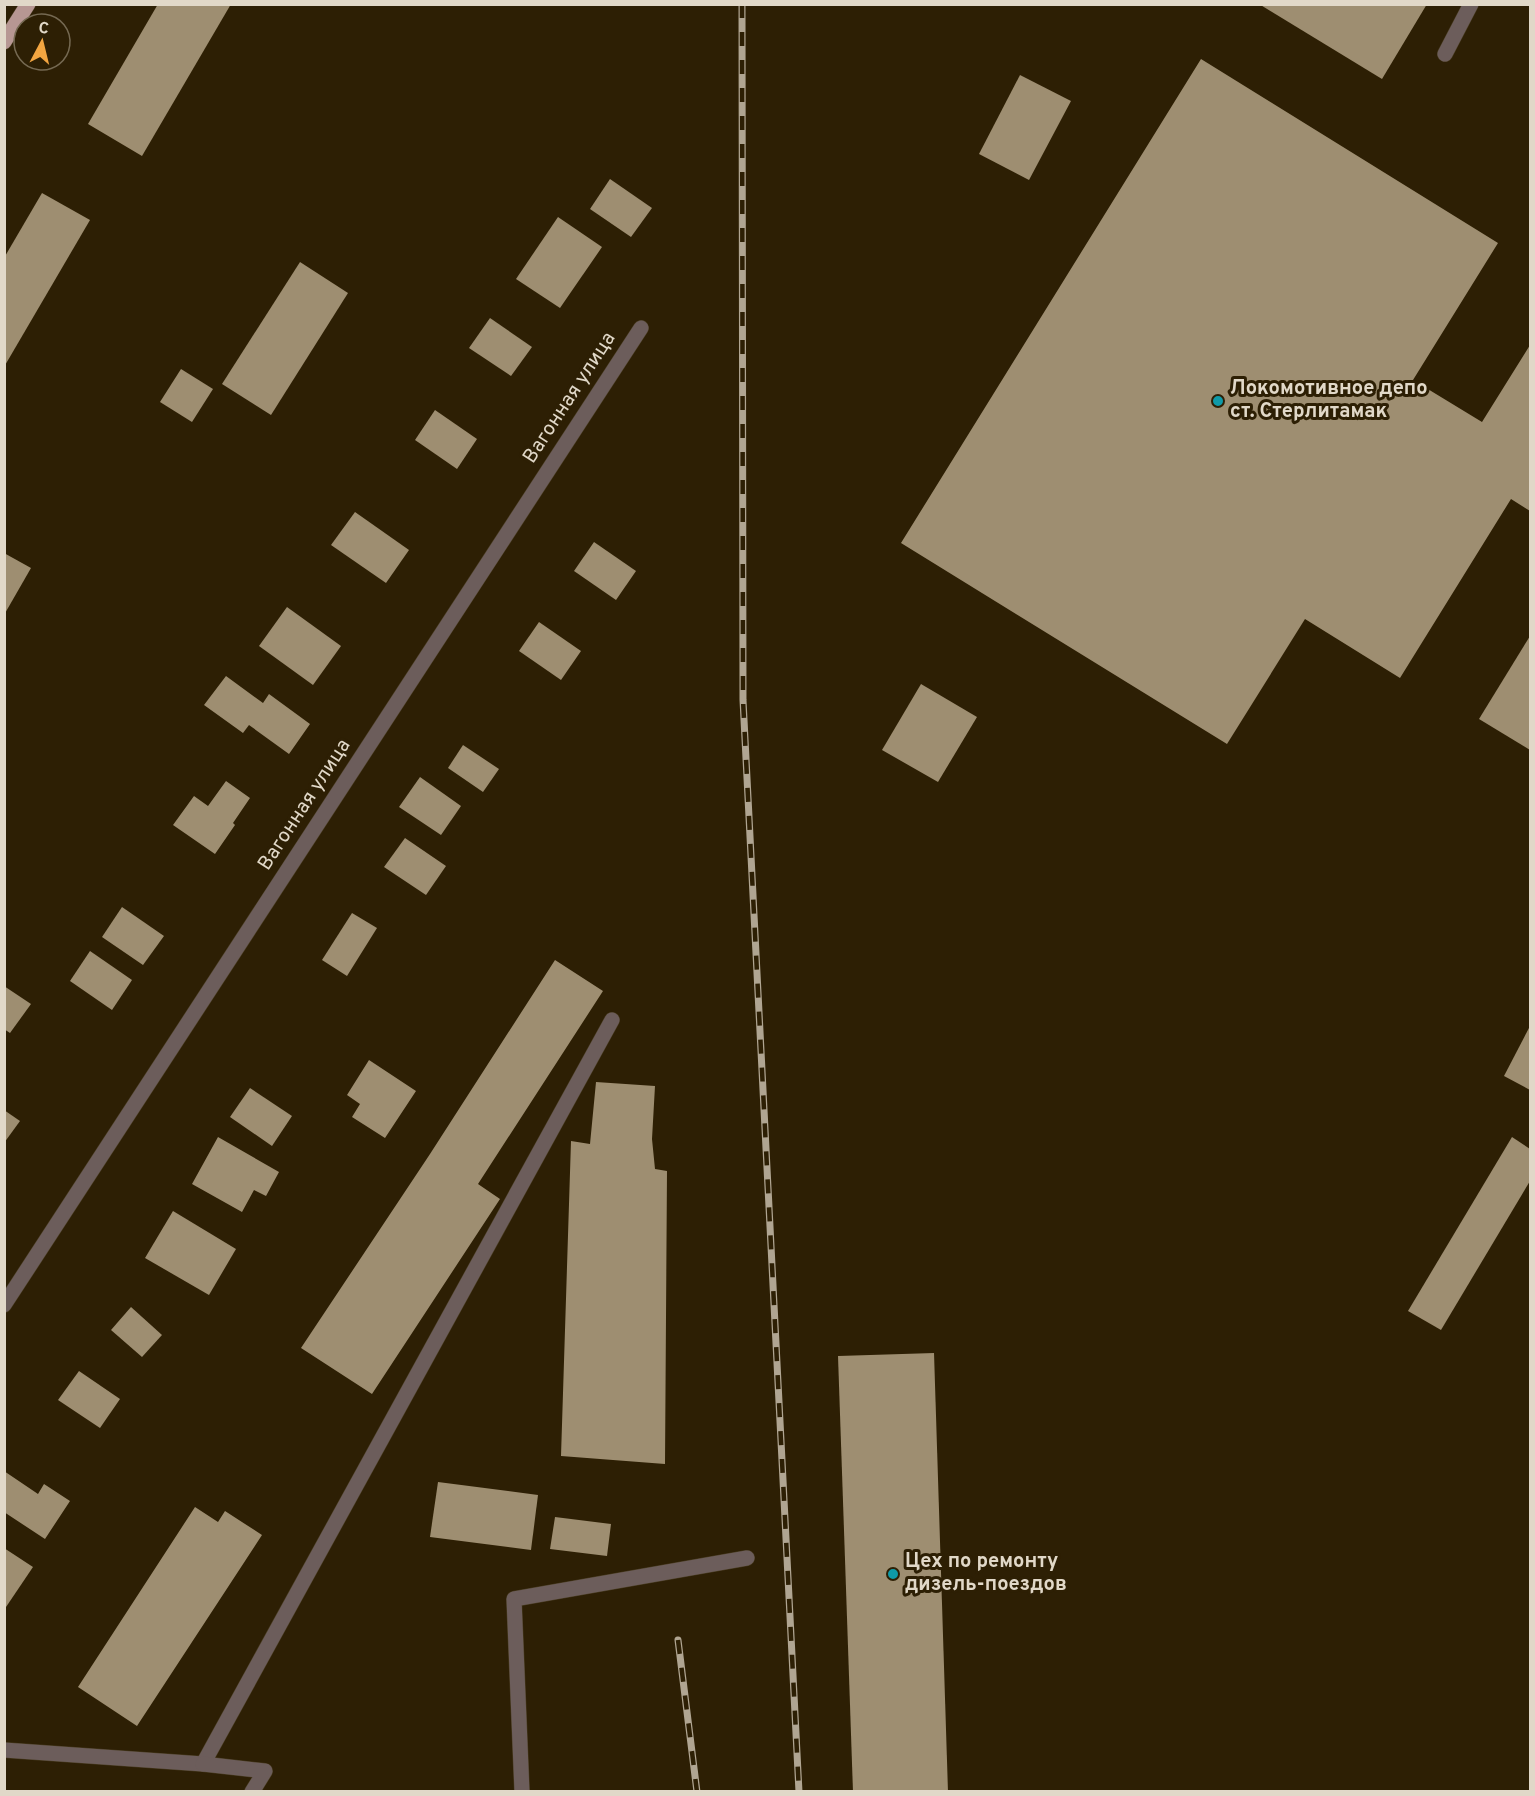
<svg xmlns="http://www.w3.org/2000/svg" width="1535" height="1796" font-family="Overpass,sans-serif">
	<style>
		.building { fill: #9e8e71 }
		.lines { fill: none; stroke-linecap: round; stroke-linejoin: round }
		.minor-casing { stroke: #4a3d23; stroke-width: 16 }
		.major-casing { stroke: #4a3d23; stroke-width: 16 }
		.minor { stroke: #6c5d5b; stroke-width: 15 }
		.major { stroke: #b79793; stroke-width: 15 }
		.rail-casing { stroke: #b0a592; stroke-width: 7 }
		.rail { stroke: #2d1f04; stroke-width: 4.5; stroke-dasharray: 14; stroke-linecap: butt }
		.culture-dot { fill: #0f9aa8; stroke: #2d1f04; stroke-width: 2 }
		.labels { text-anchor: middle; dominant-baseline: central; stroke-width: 6; stroke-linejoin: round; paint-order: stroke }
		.poi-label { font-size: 20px; font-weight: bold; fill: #e1d8c8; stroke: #2d1f04; text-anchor: start }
		.street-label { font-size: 20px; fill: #e1d8c8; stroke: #2d1f04 }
	</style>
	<rect width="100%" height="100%" fill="#2d1f04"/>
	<g class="building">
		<polygon points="158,4 231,4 142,156 88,124"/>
		<polygon points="1259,4 1427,4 1382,79"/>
		<polygon points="1201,59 1498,243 1413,380 1482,422 1530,345 1530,511 1511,499 1400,678 1305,619 1227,744 901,543"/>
		<polygon points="1020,75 1071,101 1029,180 979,154"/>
		<polygon points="610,179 652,208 631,237 590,209"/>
		<polygon points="42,193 90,220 4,367 4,258"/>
		<polygon points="558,217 602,247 560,308 516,279"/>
		<polygon points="300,262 348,293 271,415 222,384"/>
		<polygon points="490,318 532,347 511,376 469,348"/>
		<polygon points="181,369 213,389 192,422 160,402"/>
		<polygon points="435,410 477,439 457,469 415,440"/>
		<polygon points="355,512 409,550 386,583 331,545"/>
		<polygon points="594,542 636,571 616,600 574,571"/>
		<polygon points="4,553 31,568 4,615"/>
		<polygon points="287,607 341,646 313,685 259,646"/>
		<polygon points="539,622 581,651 561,680 519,651"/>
		<polygon points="1530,636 1530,750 1479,719"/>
		<polygon points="226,676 263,703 269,694 310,724 289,754 249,725 243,733 204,705"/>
		<polygon points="921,684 977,717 938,782 882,750"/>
		<polygon points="463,745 499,769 483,792 448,768"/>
		<polygon points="420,777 461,806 441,835 399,807"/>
		<polygon points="226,781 250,798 233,823 235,825 215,854 173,825 194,796 208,806"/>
		<polygon points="405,838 446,866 426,895 384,867"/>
		<polygon points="122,907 164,936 143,965 102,937"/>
		<polygon points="352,913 377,928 347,976 322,960"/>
		<polygon points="90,951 132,980 112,1010 70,981"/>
		<polygon points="555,960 603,991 478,1184 500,1199 372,1394 301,1348 430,1154"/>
		<polygon points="4,986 31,1004 10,1033 4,1029"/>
		<polygon points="1530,1026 1530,1090 1504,1076"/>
		<polygon points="369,1060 416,1091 385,1138 352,1117 360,1104 347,1095"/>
		<polygon points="596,1082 655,1086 652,1139 655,1169 667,1171 665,1464 561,1456 571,1141 590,1144"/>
		<polygon points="250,1088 292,1116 272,1146 230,1117"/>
		<polygon points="4,1110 20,1121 4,1143"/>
		<polygon points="218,1137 279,1172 266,1196 254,1190 242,1212 192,1184"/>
		<polygon points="1512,1137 1530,1149 1530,1181 1441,1330 1408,1311"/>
		<polygon points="173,1211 236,1249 209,1295 145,1258"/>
		<polygon points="131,1307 162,1335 142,1357 111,1330"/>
		<polygon points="934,1353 948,1792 853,1792 838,1356"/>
		<polygon points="79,1371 120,1399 100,1428 58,1400"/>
		<polygon points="4,1471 38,1494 44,1484 70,1501 45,1539 4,1512"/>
		<polygon points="438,1482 538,1495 531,1550 430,1537"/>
		<polygon points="195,1507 218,1522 225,1511 262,1535 137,1726 78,1687"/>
		<polygon points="555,1517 611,1524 607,1556 550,1549"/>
		<polygon points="4,1548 33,1567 4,1610"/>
	</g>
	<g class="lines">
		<defs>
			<g id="minor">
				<polyline points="1445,54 1471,4"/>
				<polyline points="4,1305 641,328"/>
				<polyline points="4,1750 203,1764 612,1020"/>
				<polyline points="203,1764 265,1771 252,1792"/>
				<polyline points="522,1792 514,1599 747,1558"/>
			</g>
			<polyline id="major" points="4,42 28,4"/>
		</defs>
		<use href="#minor" class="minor-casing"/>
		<use href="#major" class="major-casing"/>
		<use href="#minor" class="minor"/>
		<use href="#major" class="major"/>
		<defs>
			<g id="rail">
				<polyline points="742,4 743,700 799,1792"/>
				<polyline points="678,1640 697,1792"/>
			</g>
		</defs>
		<use href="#rail" class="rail-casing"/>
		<use href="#rail" class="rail"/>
	</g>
	<g class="culture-dot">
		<circle cx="1218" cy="401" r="6"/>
		<circle cx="893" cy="1574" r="6"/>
	</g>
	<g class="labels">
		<g class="poi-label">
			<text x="1230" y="389">Локомотивное депо<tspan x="1230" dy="23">ст. Стерлитамак</tspan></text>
			<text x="905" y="1562">Цех по ремонту<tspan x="905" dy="23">дизель-поездов</tspan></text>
		</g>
		<g class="street-label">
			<text transform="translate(570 398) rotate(-57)">Вагонная улица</text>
			<text transform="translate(305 805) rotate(-57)">Вагонная улица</text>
		</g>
	</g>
	<rect width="1535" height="1796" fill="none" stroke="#e1d8c8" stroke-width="12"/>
	<g transform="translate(42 42) rotate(7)"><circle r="28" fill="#2d1f04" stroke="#756952" stroke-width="1.5"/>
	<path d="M0-4.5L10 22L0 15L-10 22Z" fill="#f2a541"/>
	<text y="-9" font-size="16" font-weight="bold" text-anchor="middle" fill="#e1d8c8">С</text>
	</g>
</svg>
